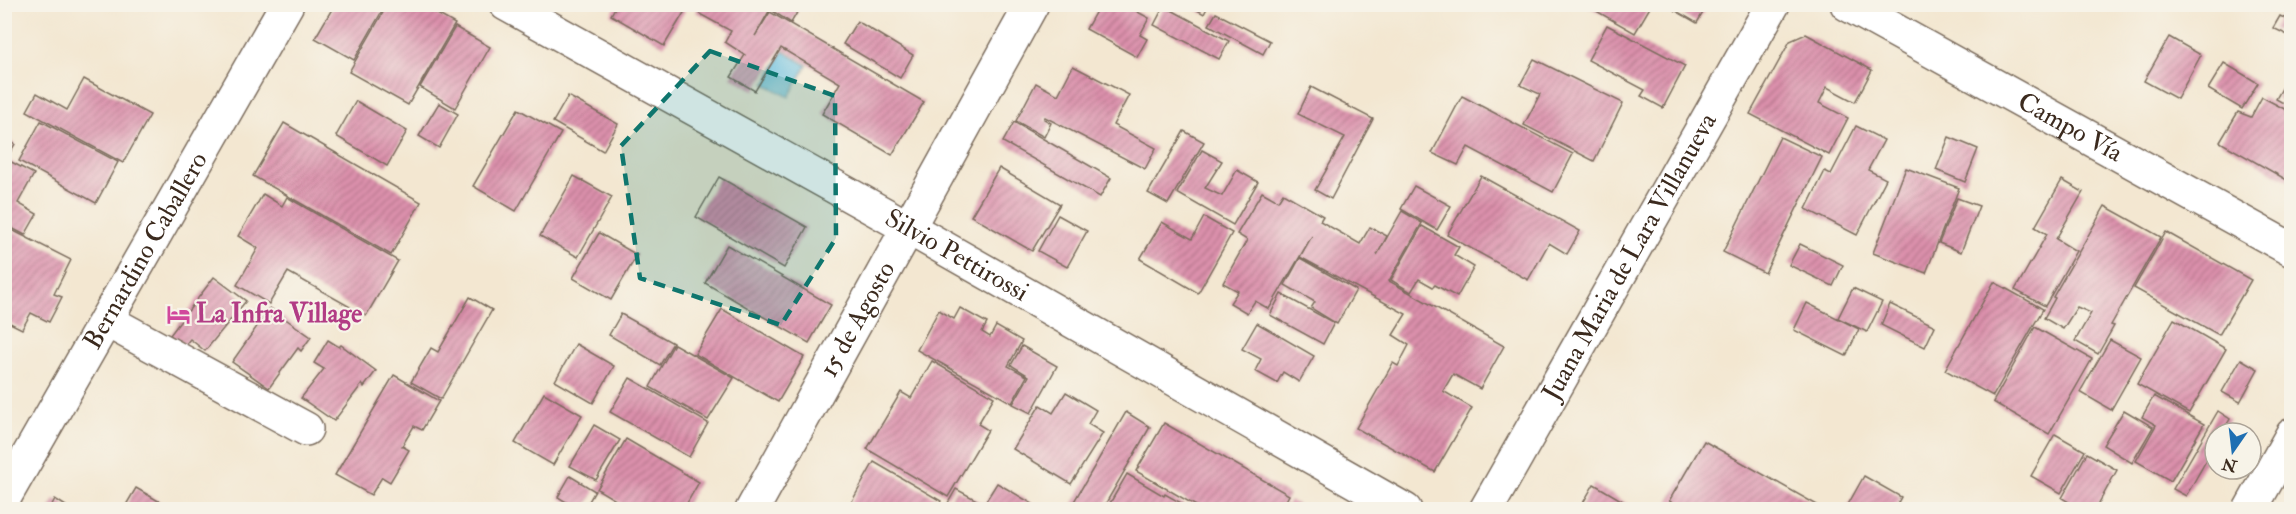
<svg xmlns="http://www.w3.org/2000/svg" width="2296" height="514" font-family="'IM FELL Double Pica',serif">
	<style>
		.water { fill: #61bcdf; stroke: #4e737e; stroke-width: 1.5 }
		.building { fill: url(#building-hatch) }
		.lines { fill: none; stroke-linecap: round; stroke-linejoin: round }
		.minor-casing { stroke: #7b6c5d; stroke-width: 36 }
		.minor { stroke: #fff; stroke-width: 33 }
		.marked { fill: #0f766e; fill-opacity: 0.2; stroke: #0f766e; stroke-width: 4.5; stroke-dasharray: 12 8; stroke-linejoin: round }
		.labels { text-anchor: middle; dominant-baseline: central; stroke-width: 4.5; stroke-linejoin: round; paint-order: stroke }
		.street-label { font-size: 26px; fill: #3b2a1e; stroke: #f7f3e8 }
		.hotel-label { font-size: 26px; font-weight: bold; fill: #b23c85; stroke: #f7f3e8; text-anchor: start }
	</style>
	<defs>
		<pattern id="building-hatch" width="6" height="6" patternUnits="userSpaceOnUse" patternTransform="scale(1.5)"><rect width="6" height="6" fill="#db90ac"/><path d="M-1 1l2-2M0 6l6-6M5 7l2-2" fill="none" stroke="#b3768b"/></pattern>
	</defs>
	<rect width="100%" height="100%" fill="#f7f3e8"/>
	<filter id="ink" filterUnits="userSpaceOnUse"><feTurbulence type="fractalNoise" baseFrequency=".0167" numOctaves="2"/><feDisplacementMap in="SourceGraphic" scale="12" xChannelSelector="R" yChannelSelector="G"/><feConvolveMatrix kernelMatrix="1 2 1 2 8 2 1 2 1" color-interpolation-filters="sRGB"/></filter>
	<filter id="wash" filterUnits="userSpaceOnUse"><feTurbulence type="fractalNoise" baseFrequency=".008" numOctaves="4" result="noise"/><feDisplacementMap in="SourceGraphic" scale="24" xChannelSelector="R" yChannelSelector="G"/><feGaussianBlur stdDeviation="1.35" result="paint"/><feColorMatrix in="noise" values="0 0 0 0 0 0 0 0 0 0 0 0 0 0 0 0 0 1.4 0 .05"/><feComposite in="paint" operator="in"/></filter>
	<g filter="url(#wash)">
		<rect width="100%" height="100%" fill="#f3e7d1"/>
		<polygon class="water" points="783,51 807,65 789,97 765,84"/>
		<g id="blocks">
			<g class="building">
				<polygon points="335,4 386,4 354,60 315,38"/>
				<polygon points="388,4 420,4 455,24 408,105 349,72"/>
				<polygon points="617,4 674,4 685,11 664,46 611,15"/>
				<polygon points="700,4 773,4 755,36 770,12 924,102 892,155 822,114 840,83 781,48 755,91 731,77 745,55 725,42 731,31 696,12"/>
				<polygon points="774,4 802,4 791,23 771,10"/>
				<polygon points="1100,4 1123,4 1149,18 1140,35 1147,39 1137,57 1086,29"/>
				<polygon points="1187,4 1209,4 1204,14"/>
				<polygon points="1584,4 1652,4 1635,33"/>
				<polygon points="1664,4 1708,4 1697,23"/>
				<polygon points="1164,6 1229,41 1219,59 1154,25"/>
				<polygon points="1216,13 1270,41 1263,54 1209,25"/>
				<polygon points="2280,16 2292,22 2292,37 2273,28"/>
				<polygon points="857,21 913,55 900,78 843,44"/>
				<polygon points="1607,25 1685,66 1663,108 1641,96 1645,90 1588,60"/>
				<polygon points="455,27 490,47 455,108 420,87"/>
				<polygon points="1806,34 1872,70 1855,102 1827,87 1819,103 1848,118 1829,155 1750,114 1790,41"/>
				<polygon points="2169,37 2201,55 2177,99 2144,81"/>
				<polygon points="1534,59 1623,103 1594,161 1524,125 1540,94 1520,85"/>
				<polygon points="2224,63 2258,83 2242,109 2208,89"/>
				<polygon points="1073,66 1129,95 1113,125 1156,148 1145,169 1045,117 1044,119 1051,123 1044,137 1016,121 1036,83 1058,95"/>
				<polygon points="2292,71 2292,108 2276,99"/>
				<polygon points="84,79 150,115 123,163 27,111 37,93 67,110"/>
				<polygon points="1311,87 1373,119 1331,199 1315,190 1345,137 1298,114"/>
				<polygon points="568,96 618,124 603,151 553,122"/>
				<polygon points="1462,96 1573,154 1553,192 1468,147 1458,165 1432,153"/>
				<polygon points="2262,97 2292,113 2292,183 2220,142 2238,112 2251,117"/>
				<polygon points="356,101 407,131 387,166 336,136"/>
				<polygon points="439,103 458,114 439,148 419,136"/>
				<polygon points="518,109 561,133 516,211 473,186"/>
				<polygon points="41,121 118,162 96,203 19,161"/>
				<polygon points="1014,122 1111,178 1100,197 1003,142"/>
				<polygon points="284,123 421,202 391,255 253,176"/>
				<polygon points="1856,126 1884,140 1868,170 1886,179 1857,235 1806,209 1825,171 1831,174"/>
				<polygon points="1184,131 1204,142 1168,204 1148,193"/>
				<polygon points="1780,137 1822,157 1765,273 1723,252"/>
				<polygon points="1949,137 1978,149 1965,182 1936,170"/>
				<polygon points="4,138 15,144 8,156 4,155"/>
				<polygon points="1202,150 1222,161 1205,188 1222,196 1237,170 1258,182 1233,225 1177,193"/>
				<polygon points="4,158 34,174 18,203 37,214 25,235 4,224"/>
				<polygon points="999,168 1060,204 1032,251 971,216"/>
				<polygon points="1906,168 1959,188 1926,273 1873,253"/>
				<polygon points="574,176 612,197 578,257 540,236"/>
				<polygon points="1481,176 1580,231 1567,254 1549,243 1528,280 1447,235"/>
				<polygon points="719,177 807,227 784,268 696,217"/>
				<polygon points="2062,180 2083,192 2056,239 2076,251 2045,306 2015,290 2047,234 2035,227"/>
				<polygon points="1414,186 1451,206 1437,230 1401,209"/>
				<polygon points="1262,192 1278,201 1283,193 1323,216 1320,221 1360,244 1370,227 1387,236 1377,255 1402,211 1422,223 1389,281 1504,346 1480,389 1453,374 1443,391 1472,408 1435,472 1356,428 1393,363 1398,366 1409,345 1393,335 1406,314 1300,257 1312,236 1269,309 1255,301 1247,313 1230,303 1238,291 1223,283 1247,240 1237,234"/>
				<polygon points="263,194 282,206 287,197 398,261 366,316 288,272 269,304 237,285 258,248 238,236"/>
				<polygon points="1957,198 1979,206 1961,252 1939,243"/>
				<polygon points="2105,206 2161,237 2111,325 2114,326 2098,354 2075,341 2091,313 2077,307 2063,329 2044,318 2055,298 2053,297"/>
				<polygon points="1058,215 1087,231 1067,267 1038,251"/>
				<polygon points="1204,217 1232,233 1198,293 1140,259 1162,222 1192,239"/>
				<polygon points="4,226 71,260 54,294 62,297 49,322 31,313 22,329 4,320"/>
				<polygon points="1422,226 1459,247 1454,255 1474,267 1457,297 1435,285 1433,287 1419,279 1411,292 1391,280"/>
				<polygon points="2166,232 2251,280 2219,335 2134,288"/>
				<polygon points="599,233 637,255 611,300 573,278"/>
				<polygon points="1800,244 1843,265 1833,286 1789,265"/>
				<polygon points="727,245 831,305 809,343 705,283"/>
				<polygon points="1300,258 1356,290 1337,324 1311,308 1315,302 1285,285"/>
				<polygon points="214,277 246,301 205,351 190,339 185,345 170,335"/>
				<polygon points="1994,282 2043,309 1993,396 1945,370"/>
				<polygon points="1853,288 1882,302 1867,332 1838,318"/>
				<polygon points="1281,294 1334,323 1323,344 1270,315"/>
				<polygon points="470,297 492,310 441,399 411,382 431,348 438,352"/>
				<polygon points="1807,303 1859,329 1846,356 1794,330"/>
				<polygon points="1890,304 1935,326 1925,347 1881,325"/>
				<polygon points="270,308 311,337 301,351 298,348 269,388 232,362"/>
				<polygon points="960,308 987,323 982,332 990,337 996,326 1022,341 1008,366 1027,376 1012,403 917,350 939,310 954,319"/>
				<polygon points="722,309 804,357 778,402 695,354"/>
				<polygon points="621,314 673,343 660,365 609,335"/>
				<polygon points="2174,319 2226,349 2189,413 2137,384"/>
				<polygon points="1257,323 1314,356 1299,382 1283,372 1277,383 1255,371 1261,359 1242,349"/>
				<polygon points="2035,327 2092,359 2049,434 1993,402"/>
				<polygon points="328,340 339,347 341,345 376,371 364,387 362,384 334,421 301,398 324,369 314,363"/>
				<polygon points="2110,340 2141,357 2111,410 2080,392"/>
				<polygon points="576,344 614,366 593,403 555,381"/>
				<polygon points="674,344 734,378 708,420 650,387"/>
				<polygon points="1022,346 1057,366 1031,413 1013,404 1029,376 1011,365"/>
				<polygon points="2241,359 2258,369 2240,402 2222,392"/>
				<polygon points="932,361 994,397 978,424 988,430 948,497 867,449 901,392 911,398"/>
				<polygon points="394,375 439,401 422,430 414,426 402,446 409,450 390,482 382,477 371,495 335,475"/>
				<polygon points="630,378 708,423 689,457 610,412"/>
				<polygon points="1066,392 1096,410 1088,424 1103,433 1071,484 1013,449 1040,405 1053,413"/>
				<polygon points="544,393 582,415 553,465 515,443"/>
				<polygon points="2154,396 2204,424 2171,481 2136,461 2156,425 2142,417"/>
				<polygon points="2124,410 2153,427 2132,463 2103,445"/>
				<polygon points="2218,411 2230,419 2222,433 2215,433 2215,445 2186,496 2173,489"/>
				<polygon points="1126,412 1150,427 1102,510 1069,510"/>
				<polygon points="1164,423 1289,495 1281,510 1203,510 1136,471"/>
				<polygon points="594,425 620,440 596,480 570,466"/>
				<polygon points="2055,434 2085,451 2061,493 2031,476"/>
				<polygon points="626,439 699,482 683,510 632,510 597,489"/>
				<polygon points="1704,441 1826,510 1685,510 1669,501"/>
				<polygon points="2087,453 2117,470 2095,510 2082,510 2062,498"/>
				<polygon points="874,462 941,501 936,510 847,510"/>
				<polygon points="1127,474 1164,496 1165,494 1190,508 1106,510"/>
				<polygon points="570,476 595,491 584,510 579,510 558,497"/>
				<polygon points="1864,476 1901,497 1894,510 1845,510"/>
				<polygon points="997,483 1043,510 944,510 956,489 984,504"/>
				<polygon points="1594,484 1638,510 1579,510"/>
				<polygon points="136,488 174,510 123,510"/>
				<polygon points="55,499 72,510 49,510"/>
				<polygon points="1290,500 1306,510 1284,510"/>
			</g>
		</g>
	</g>
	<g filter="url(#ink)">
		<use href="#blocks" fill-opacity="0" stroke="#7b6c5d" stroke-width="1.5"/>
		<g class="lines">
			<defs>
				<g id="minor">
					<path id="s1" d="M 506,4 L 907,227 L 1405,510"/>
					<path id="s2" d="M 1847,4 L 2292,250"/>
					<polyline points="106,320 306,429"/>
					<path id="s3" d="M 4,498 L 287,4"/>
					<path id="s4" d="M 752,510 L 1032,4"/>
					<path id="s5" d="M 1486,510 L 1773,4"/>
					<polyline points="2250,510 2292,435"/>
				</g>
			</defs>
			<use href="#minor" class="minor-casing"/>
			<use href="#minor" class="minor"/>
		</g>
	</g>
	<path class="marked" d="M 710,51 L 835,96 L 836,238 L 781,325 L 640,278 L 621,146 Z"/>
	<defs>
		<symbol id="hotel-bare" viewBox="-9 -9 18 18"><path d="M-6-4.5h1.5V1H6V5H4.5V3h-9V5H-6ZM-4 0a1.8 1.8 0 1 1 3.6 0ZM.5 0V-2.5h3Q6-2.5 6 0Z" fill="#d1479c" stroke="#f7f3e8" stroke-width="2.5" paint-order="stroke"/></symbol>
	</defs>
	<g fill-rule="evenodd">
		<use href="#hotel-bare" x="162" y="298" width="33" height="33"/>
	</g>
	<g class="labels">
		<g class="street-label">
			<text stroke="none"><textPath href="#s2" startOffset="255">Campo Vía</textPath></text>
			<text stroke="none"><textPath href="#s3" startOffset="285">Bernardino Caballero</textPath></text>
			<text stroke="none"><textPath href="#s1" startOffset="516">Silvio Pettirossi</textPath></text>
			<text stroke="none"><textPath href="#s5" startOffset="291">Juana Maria de Lara Villanueva</textPath></text>
			<text stroke="none"><textPath href="#s4" startOffset="218">15 de Agosto</textPath></text>
		</g>
		<g class="hotel-label">
			<text x="196" y="314">La Infra Village</text>
		</g>
	</g>
	<rect width="2296" height="514" fill="none" stroke="#f7f3e8" stroke-width="24"/>
	<g transform="translate(2233 451) rotate(194)"><circle r="28" fill="#f7f3e8" stroke="#aca397" stroke-width="1.5"/>
	<path d="M0-4.5L10 22L0 15L-10 22Z" fill="#1f6fb2"/>
	<text y="-9" font-size="16" font-weight="bold" text-anchor="middle" fill="#3b2a1e">N</text>
	</g>
</svg>
